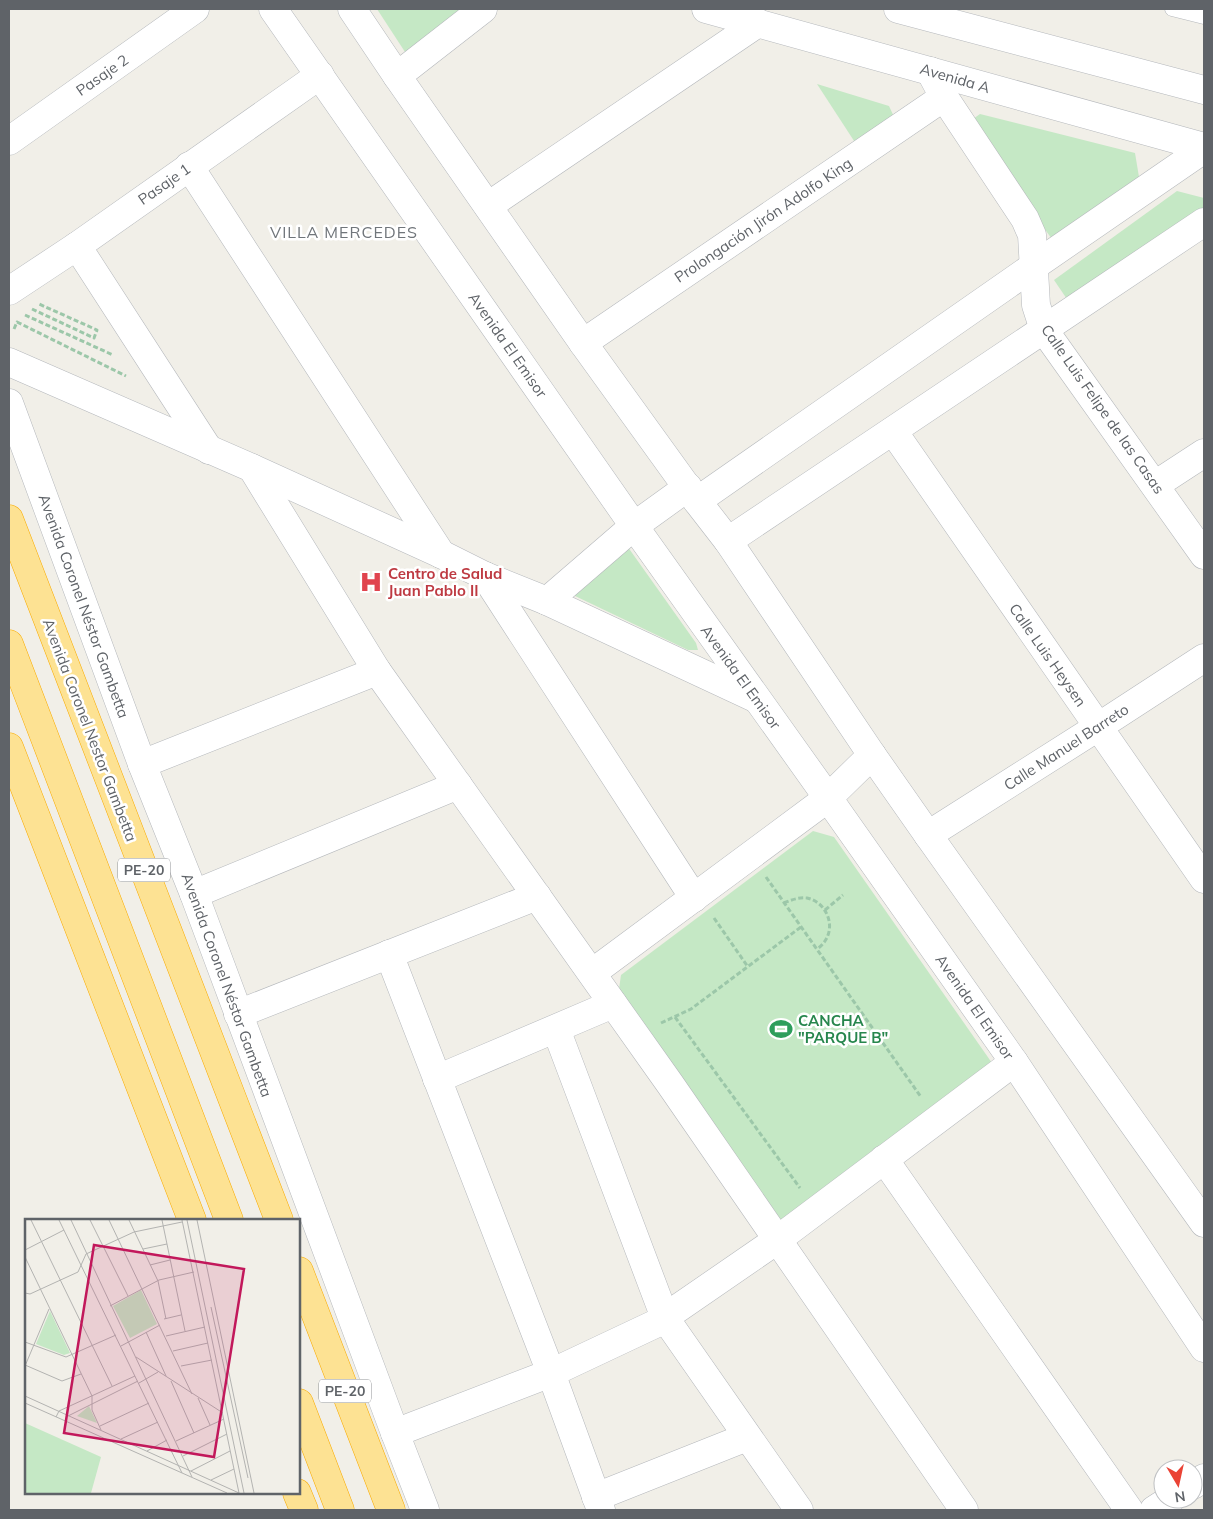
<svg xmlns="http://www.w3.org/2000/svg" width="1213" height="1519" font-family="Mulish,sans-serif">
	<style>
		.green { fill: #c5e8c5 }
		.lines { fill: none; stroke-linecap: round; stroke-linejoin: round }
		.lane-casing { stroke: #b5b8bc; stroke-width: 15 }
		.street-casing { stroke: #b5b8bc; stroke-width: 29 }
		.highway-casing { stroke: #f9ab00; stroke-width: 29 }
		.path { stroke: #9cc7a9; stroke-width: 3; stroke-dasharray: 5 2.5; stroke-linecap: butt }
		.lane { stroke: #fff; stroke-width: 14 }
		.street { stroke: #fff; stroke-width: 28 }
		.highway { stroke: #fde293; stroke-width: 28 }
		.labels { text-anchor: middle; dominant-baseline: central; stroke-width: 5; stroke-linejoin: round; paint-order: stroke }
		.shield { fill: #fff; stroke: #8f9295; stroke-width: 1 }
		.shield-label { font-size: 14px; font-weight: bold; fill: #5f6368 }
		.street-label { font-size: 15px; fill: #5f6368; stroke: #fff }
		.health-label { font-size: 15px; font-weight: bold; fill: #be3a42; stroke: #fff; text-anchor: start }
		.leisure-label { font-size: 15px; font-weight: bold; fill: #27864d; stroke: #fff; text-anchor: start }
		.neighbourhood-label { font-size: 16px; letter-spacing: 1px; fill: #70757a; stroke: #fff }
		.inset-road { fill: none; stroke: #b3b3b1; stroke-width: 1 }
		.view { fill: #c2185b; fill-opacity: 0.15; stroke: #c2185b; stroke-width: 2.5 }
		.inset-edge { fill: none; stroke: #5f6368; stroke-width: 2.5 }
	</style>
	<rect width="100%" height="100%" fill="#f1efe8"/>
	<g class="green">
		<polygon points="377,9 470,9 407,55"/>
		<polygon points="817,84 889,106 895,119 858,147"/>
		<polygon points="980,114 1135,153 1139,177 1055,243 966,124"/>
		<polygon points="1177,191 1204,198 1204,209 1071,305 1054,280"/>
		<polygon points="625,543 696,643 698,650 688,650 573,595"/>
		<polygon points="813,831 834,837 992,1063 784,1224 619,989 621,975"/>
	</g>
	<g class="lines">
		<defs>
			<polyline id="lane" points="1172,9 1204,17"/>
			<g id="street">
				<polyline points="273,9 634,526 828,798 1014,1062 1204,1348"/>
				<polyline points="352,9 397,76 583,343 697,501 728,541 872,755 928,835 1204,1223"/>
				<polyline points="706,9 1204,147"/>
				<polyline points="898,9 1204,90"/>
				<polyline points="930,71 944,97 1025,219 1032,235 1036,305 1044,330 1204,555"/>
				<polyline points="397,76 483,9"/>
				<polyline points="9,141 195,9"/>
				<polyline points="189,166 441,554"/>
				<polyline points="488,206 758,23"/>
				<polyline points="77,246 209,450"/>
				<polyline points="9,291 77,246 320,75"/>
				<polyline points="583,343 944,97"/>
				<polyline points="9,362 252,468 441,554 485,576 547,601 755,698"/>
				<polyline points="9,403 142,764 194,894 395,1433 425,1510"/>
				<polyline points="893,431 1204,879"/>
				<polyline points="252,468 377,671 670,1084 964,1510"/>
				<polyline points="1155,485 1204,453"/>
				<polyline points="697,501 1034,266 1204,149"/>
				<polyline points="728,541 1204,222"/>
				<polyline points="485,576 694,898"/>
				<polyline points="547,601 634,526 688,487"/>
				<polyline points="142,764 377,671"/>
				<polyline points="928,835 1098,727 1204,658"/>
				<polyline points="194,894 458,785"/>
				<polyline points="389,954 551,1373 601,1510"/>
				<polyline points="592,973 828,798 872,755"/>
				<polyline points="238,1014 537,896"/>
				<polyline points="556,1029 665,1318 799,1510"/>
				<polyline points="437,1079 613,1004"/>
				<polyline points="884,1159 1129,1510"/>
				<polyline points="395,1433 551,1373 655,1324 777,1240 1014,1062"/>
				<polyline points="1193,1485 1204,1478"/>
				<polyline points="596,1497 747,1437"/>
				<polyline points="1154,1510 1171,1499"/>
			</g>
			<g id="highway">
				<polyline points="9,519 279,1220"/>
				<polyline points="9,644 229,1220"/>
				<polyline points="9,747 192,1220"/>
				<polyline points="299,1271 391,1510"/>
				<polyline points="299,1403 340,1510"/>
				<polyline points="297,1493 304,1510"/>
			</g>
		</defs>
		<use href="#lane" class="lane-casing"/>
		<use href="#street" class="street-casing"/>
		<use href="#highway" class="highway-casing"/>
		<g class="path">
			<polyline points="32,309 94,338 97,330 39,304"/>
			<polyline points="25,315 113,355"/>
			<polyline points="14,329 17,322 126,376"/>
			<polyline points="766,877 921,1097"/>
			<path d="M 784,903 C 791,900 799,897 807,898 C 826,902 836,925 825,941 C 823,944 820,947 817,949"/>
			<polyline points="825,910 843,895"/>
			<polyline points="714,918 748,967"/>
			<polyline points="675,1017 800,1188"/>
			<polyline points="661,1023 691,1009 801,927"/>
		</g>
		<use href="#lane" class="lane"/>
		<use href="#street" class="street"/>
		<use href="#highway" class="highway"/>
	</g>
	<defs>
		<symbol id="hospital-bare" viewBox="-9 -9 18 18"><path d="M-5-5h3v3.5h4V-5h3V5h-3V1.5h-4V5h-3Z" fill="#e0444e" stroke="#fff" stroke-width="2.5" paint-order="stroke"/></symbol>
		<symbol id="stadium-bare" viewBox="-9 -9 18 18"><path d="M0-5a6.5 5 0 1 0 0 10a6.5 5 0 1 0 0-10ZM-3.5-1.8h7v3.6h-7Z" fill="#2e9e5b" stroke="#fff" stroke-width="2.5" paint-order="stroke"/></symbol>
	</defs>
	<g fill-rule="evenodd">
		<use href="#hospital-bare" x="355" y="566" width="32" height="32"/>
		<use href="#stadium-bare" x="765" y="1013" width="32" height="32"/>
	</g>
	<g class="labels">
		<g class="shield">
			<rect x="118" y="858.5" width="52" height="23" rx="4"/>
			<rect x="319" y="1379.5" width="52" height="23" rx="4"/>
		</g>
		<g class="shield-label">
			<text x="144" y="870">PE-20</text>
			<text x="345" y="1391">PE-20</text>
		</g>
		<g class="street-label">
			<text transform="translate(102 75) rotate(-35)">Pasaje 2</text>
			<text transform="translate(955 78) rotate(16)">Avenida A</text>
			<text transform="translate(164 184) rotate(-35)">Pasaje 1</text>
			<text transform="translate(763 220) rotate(-34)">Prolongación Jirón Adolfo King</text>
			<text transform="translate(508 345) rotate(55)">Avenida El Emisor</text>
			<text transform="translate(1103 409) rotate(55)">Calle Luis Felipe de las Casas</text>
			<text transform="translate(84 606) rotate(70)">Avenida Coronel Néstor Gambetta</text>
			<text transform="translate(1048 655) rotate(55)">Calle Luis Heysen</text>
			<text transform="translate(741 677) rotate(54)">Avenida El Emisor</text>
			<text transform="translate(90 730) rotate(69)">Avenida Coronel Nestor Gambetta</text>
			<text transform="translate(1066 747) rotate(-33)">Calle Manuel Barreto</text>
			<text transform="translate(227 985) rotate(70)">Avenida Coronel Néstor Gambetta</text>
			<text transform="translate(975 1007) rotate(55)">Avenida El Emisor</text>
		</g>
		<g class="health-label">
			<text x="388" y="573">Centro de Salud<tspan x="388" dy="17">Juan Pablo II</tspan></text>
		</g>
		<g class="leisure-label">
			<text x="798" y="1020">CANCHA<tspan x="798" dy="17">"PARQUE B"</tspan></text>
		</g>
		<g class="neighbourhood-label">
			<text x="344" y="232">VILLA MERCEDES</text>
		</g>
	</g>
	<g transform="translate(25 1219)">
		<rect width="275" height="275" fill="#f1efe8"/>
		<path d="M 116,71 L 132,105 L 105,119 L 88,87 ZM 25,92 L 45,134 L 39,136 L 11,125 ZM 64,187 L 72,204 L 52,197 ZM 0,204 L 76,238 L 66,274 L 0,274 Z" fill="#c5e8c5"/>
		<path class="inset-road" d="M 6,1 L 87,167M 34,1 L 157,254M 46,1 L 167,258M 65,1 L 103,77M 84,1 L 167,175M 104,1 L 133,62 L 141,100M 137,1 L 160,112M 157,1 L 214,274M 162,1 L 219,274M 172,1 L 229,274M 118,30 L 142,25M 0,31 L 39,11M 0,38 L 67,177 L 67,191 L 76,211M 125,46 L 145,41M 0,74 L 5,75 L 53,53 L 61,35 L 109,13 L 157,3M 85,87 L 134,61 L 169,53M 186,88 L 223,259M 139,100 L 156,96M 121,113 L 141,157M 141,117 L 180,108M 0,123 L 41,138 L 91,116M 96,127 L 135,106M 148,132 L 183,124M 111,138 L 198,194M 0,146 L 37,162 L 56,155M 0,147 L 24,90M 156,147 L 187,141M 146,162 L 169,214M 114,164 L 133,153M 0,177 L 214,274M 173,179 L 185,206M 0,184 L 202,274M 43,197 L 113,162M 31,198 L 34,192 L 110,157M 75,207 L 124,184M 96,220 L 133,203M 151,222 L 199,200M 122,232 L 142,221M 158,237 L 202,215M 166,252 L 205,232M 186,261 L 209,250"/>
		<path class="view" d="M 69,26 L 219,50 L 189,238 L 39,214 Z"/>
		<rect width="275" height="275" class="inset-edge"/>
	</g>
	<rect width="1213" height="1519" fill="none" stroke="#5f6368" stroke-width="20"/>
	<g transform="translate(1178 1484) rotate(171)"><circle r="24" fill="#ffffff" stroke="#bfc1c3"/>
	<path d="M0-4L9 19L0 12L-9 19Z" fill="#ea4335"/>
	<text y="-8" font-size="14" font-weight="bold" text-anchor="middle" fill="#5f6368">N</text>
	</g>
</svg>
